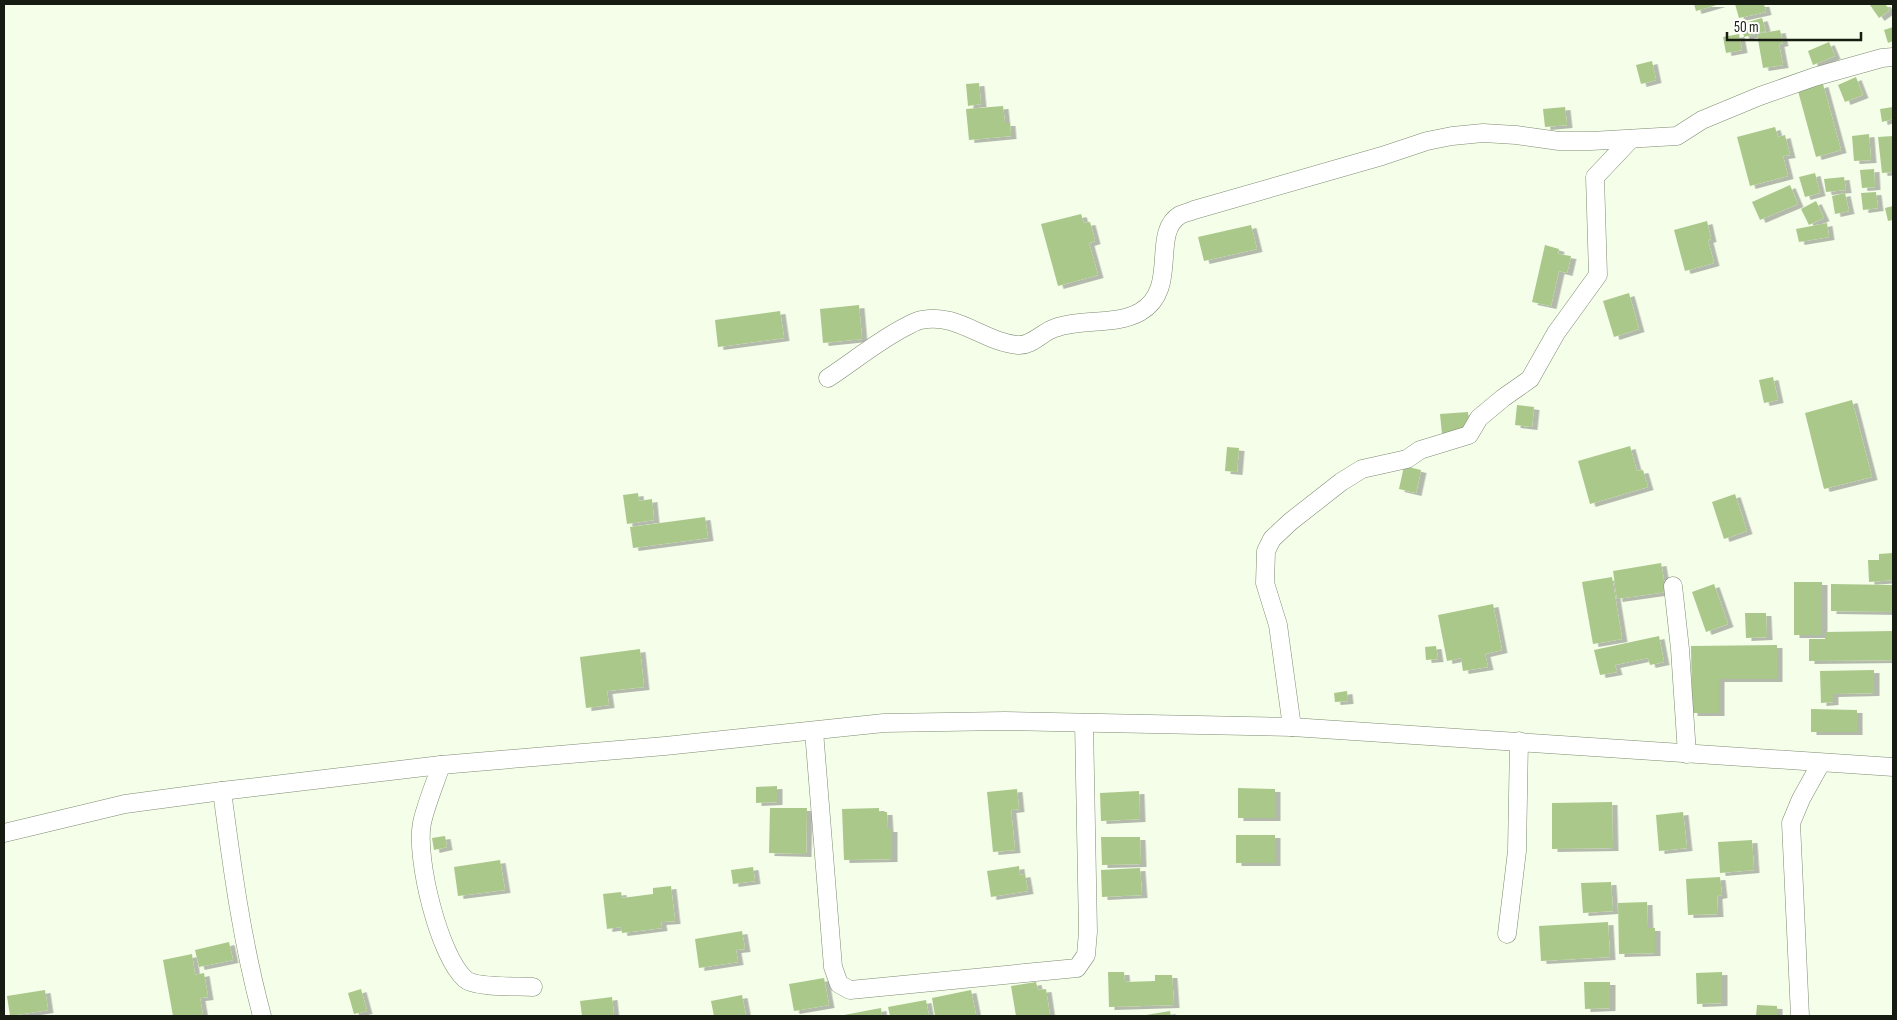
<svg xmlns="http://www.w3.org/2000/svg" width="1897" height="1020" font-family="'Sofia Sans Condensed',sans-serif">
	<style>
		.building { fill: #abc88b; filter: url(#shadow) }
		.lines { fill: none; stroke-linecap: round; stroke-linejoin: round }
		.minor-casing { stroke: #7e8a72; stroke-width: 19 }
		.minor { stroke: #fff; stroke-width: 18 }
	</style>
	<defs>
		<filter id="shadow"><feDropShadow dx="5.5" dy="3" stdDeviation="0" flood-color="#0004"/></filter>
	</defs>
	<rect width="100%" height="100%" fill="#f4fee9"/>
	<g class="building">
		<polygon points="1694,4 1720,4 1696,11"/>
		<polygon points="1735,4 1764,4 1766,12 1739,18"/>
		<polygon points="1872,4 1885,4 1890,10 1879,18 1870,5"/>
		<polygon points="1762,18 1766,31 1744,37 1741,24"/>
		<polygon points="1893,27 1893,41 1888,43 1884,30"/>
		<polygon points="1780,30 1783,43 1779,44 1783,65 1763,68 1757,34"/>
		<polygon points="1739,34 1742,50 1726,53 1723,37"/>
		<polygon points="1829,42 1835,56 1813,65 1808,51"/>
		<polygon points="1652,61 1656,80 1641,84 1636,65"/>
		<polygon points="1856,77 1863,95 1845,102 1838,85"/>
		<polygon points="979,83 981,104 968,106 966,84"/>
		<polygon points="1823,84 1841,150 1816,157 1798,91"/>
		<polygon points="1003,106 1005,123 1010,123 1011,136 969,140 966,109"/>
		<polygon points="1565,107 1567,125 1545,127 1543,109"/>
		<polygon points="1893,107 1893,119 1882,122 1880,109"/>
		<polygon points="1775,127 1778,137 1785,135 1790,155 1783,156 1788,176 1750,186 1737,137"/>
		<polygon points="1869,134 1871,160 1854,161 1852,136"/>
		<polygon points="1893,136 1893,172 1882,173 1878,137"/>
		<polygon points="1874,169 1875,187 1862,188 1860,170"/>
		<polygon points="1815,173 1820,193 1805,197 1799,177"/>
		<polygon points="1844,177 1846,190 1826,192 1824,179"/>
		<polygon points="1790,185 1798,204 1760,220 1752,202"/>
		<polygon points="1876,192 1878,208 1863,210 1861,193"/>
		<polygon points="1845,193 1849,211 1835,214 1832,196"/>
		<polygon points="1816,201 1824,218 1809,225 1801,209"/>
		<polygon points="1893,206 1893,220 1888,221 1885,208"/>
		<polygon points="1081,214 1084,223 1090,222 1095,241 1089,243 1098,275 1058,286 1041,224"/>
		<polygon points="1707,221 1711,239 1708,240 1714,263 1685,271 1674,230"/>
		<polygon points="1827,223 1829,237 1799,242 1796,229"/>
		<polygon points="1251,225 1257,249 1204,261 1198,237"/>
		<polygon points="1545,245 1559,249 1558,254 1571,256 1567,273 1559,271 1551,306 1532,302"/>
		<polygon points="1629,293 1639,329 1614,337 1603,301"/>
		<polygon points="859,305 862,339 823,343 820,309"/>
		<polygon points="780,311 784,338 718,347 715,320"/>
		<polygon points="1773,377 1778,400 1764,403 1759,380"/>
		<polygon points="1852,400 1872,477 1824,489 1805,413"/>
		<polygon points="1517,405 1534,407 1532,427 1515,425"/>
		<polygon points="1468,412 1470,432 1442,434 1440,414"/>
		<polygon points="1630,446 1637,471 1643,470 1648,487 1590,504 1578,461"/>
		<polygon points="1227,447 1239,448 1237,472 1225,471"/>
		<polygon points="1404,466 1421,470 1416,493 1399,489"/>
		<polygon points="638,493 639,501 652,499 654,520 627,524 623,495"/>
		<polygon points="1735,494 1747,531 1724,539 1712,502"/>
		<polygon points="705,517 708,538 633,548 630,527"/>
		<polygon points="1893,553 1893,580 1869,582 1868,560 1879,560 1879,554"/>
		<polygon points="1661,563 1666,592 1617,599 1613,571"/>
		<polygon points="1612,577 1622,639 1593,644 1582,582"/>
		<rect x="1794" y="582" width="28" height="53"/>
		<polygon points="1714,584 1728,624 1706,632 1692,592"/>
		<polygon points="1831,584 1893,585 1893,612 1831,611"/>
		<polygon points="1493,604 1502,650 1485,654 1488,667 1463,671 1461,658 1447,661 1438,615"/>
		<polygon points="1745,613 1766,613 1767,637 1746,638"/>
		<polygon points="1893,631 1893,660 1809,661 1809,639 1825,639 1825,632"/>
		<polygon points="1659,636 1664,662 1650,665 1648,658 1615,665 1617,672 1600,675 1594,650"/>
		<polygon points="1777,645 1777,679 1719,679 1719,713 1692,713 1691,646"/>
		<polygon points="1436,646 1438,659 1426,660 1425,647"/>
		<polygon points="640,649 644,687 607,691 609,705 586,708 580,657"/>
		<polygon points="1874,670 1874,693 1833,694 1833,702 1821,703 1820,671"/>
		<polygon points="1347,691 1348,701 1335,702 1334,693"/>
		<polygon points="1811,709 1857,710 1857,732 1811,732"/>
		<polygon points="777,786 777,802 756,803 756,787"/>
		<polygon points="1238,788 1275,789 1275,818 1238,818"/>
		<polygon points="1017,789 1019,809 1011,810 1015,850 993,852 987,792"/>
		<polygon points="1139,791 1140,819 1101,821 1100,793"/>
		<polygon points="1612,802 1613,848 1552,849 1552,803"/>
		<polygon points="770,808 807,808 806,854 769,853"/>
		<polygon points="879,808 879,812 887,812 888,829 892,829 892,859 844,860 842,809"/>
		<polygon points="1683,812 1687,848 1659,851 1656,815"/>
		<rect x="1236" y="835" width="39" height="28"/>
		<polygon points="445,836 447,847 434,850 432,838"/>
		<polygon points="1101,837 1140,837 1141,864 1102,865"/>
		<polygon points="1752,840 1754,870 1720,873 1718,842"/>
		<polygon points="500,860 505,890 458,896 454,867"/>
		<polygon points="1019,866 1020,875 1025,874 1028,891 991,897 987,871"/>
		<polygon points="753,867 755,881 733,884 731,870"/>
		<polygon points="1140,868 1142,895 1102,897 1101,870"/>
		<polygon points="1720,877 1722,895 1717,896 1718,914 1688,915 1686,879"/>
		<polygon points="1611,882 1613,911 1583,913 1581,883"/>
		<polygon points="671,886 675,921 661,922 662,928 622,933 621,927 607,929 603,894 621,892 622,898 653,894 653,888"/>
		<polygon points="1647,902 1648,928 1655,928 1655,953 1619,954 1618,903"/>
		<polygon points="1608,922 1610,957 1541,961 1539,926"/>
		<polygon points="742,931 745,949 736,950 738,962 699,968 695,939"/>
		<polygon points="229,942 233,960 199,967 195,950"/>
		<polygon points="192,954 195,975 204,973 208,997 200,998 203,1016 173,1016 163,960"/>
		<polygon points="1108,972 1124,972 1125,982 1155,981 1155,975 1172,975 1174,1005 1109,1007"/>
		<polygon points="1722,972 1722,1003 1697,1004 1696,973"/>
		<polygon points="824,978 829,1005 794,1011 789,984"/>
		<polygon points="1036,982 1038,990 1046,989 1050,1016 1016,1016 1011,986"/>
		<polygon points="1584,982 1610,982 1610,1008 1585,1009"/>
		<polygon points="361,989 367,1011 354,1014 348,993"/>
		<polygon points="45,990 48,1010 10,1016 7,996"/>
		<polygon points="971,990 976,1015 935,1016 932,998"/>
		<polygon points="742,995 746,1016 714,1016 711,1001"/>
		<polygon points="612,997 614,1016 582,1016 580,1001"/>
		<polygon points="926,1000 929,1016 890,1016 888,1007"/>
		<polygon points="1757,1005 1777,1006 1777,1016 1756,1016"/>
		<polygon points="881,1008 882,1016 844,1016 844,1015"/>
		<polygon points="1170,1011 1171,1016 1147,1016 1146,1015"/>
	</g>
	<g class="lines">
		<defs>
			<g id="minor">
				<path d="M 828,378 C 854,361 879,340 907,326 C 911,324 916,321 921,320 C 957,312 983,342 1018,345 C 1032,346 1042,332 1055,328 C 1082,318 1115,326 1140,312 C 1180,289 1150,233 1180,215 C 1184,213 1190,212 1194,210 L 1382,156 L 1427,141 L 1452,136 L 1483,133 L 1516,135 L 1559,141 L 1591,141 L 1677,136 L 1702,120 L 1760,96 L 1814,77 L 1882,58 L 1893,57"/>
				<polyline points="1673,586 1680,649 1687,754"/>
				<polyline points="1292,727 1278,625 1265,583 1266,551 1272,539 1290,522 1341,482 1362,469 1407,459 1420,450 1469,435 1479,418 1503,398 1530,379 1556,333 1598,275 1595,177 1631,139"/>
				<polyline points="814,731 833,967 839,984 850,990 1077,968 1086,955 1088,932 1084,723"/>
				<path d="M 441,765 C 435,784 426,804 422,823 C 415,857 439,956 465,979 C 475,988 518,986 533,987"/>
				<path d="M 222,791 C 232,867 242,942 262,1016"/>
				<polyline points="4,833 125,804 222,791 441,765 665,746 884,723 1005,721 1292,727 1893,767"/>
				<polyline points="1507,934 1517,851 1519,741"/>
				<polyline points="1800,1016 1791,823 1801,799 1821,763"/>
			</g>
		</defs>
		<use href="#minor" class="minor-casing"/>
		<use href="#minor" class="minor"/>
	</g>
	<rect width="1897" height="1020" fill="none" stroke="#171c12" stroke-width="10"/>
	<path d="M1727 32v8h134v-8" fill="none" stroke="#171c12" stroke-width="2.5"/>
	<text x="1734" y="32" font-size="15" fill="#171c12" stroke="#ffffff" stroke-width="4" paint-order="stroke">50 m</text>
</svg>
